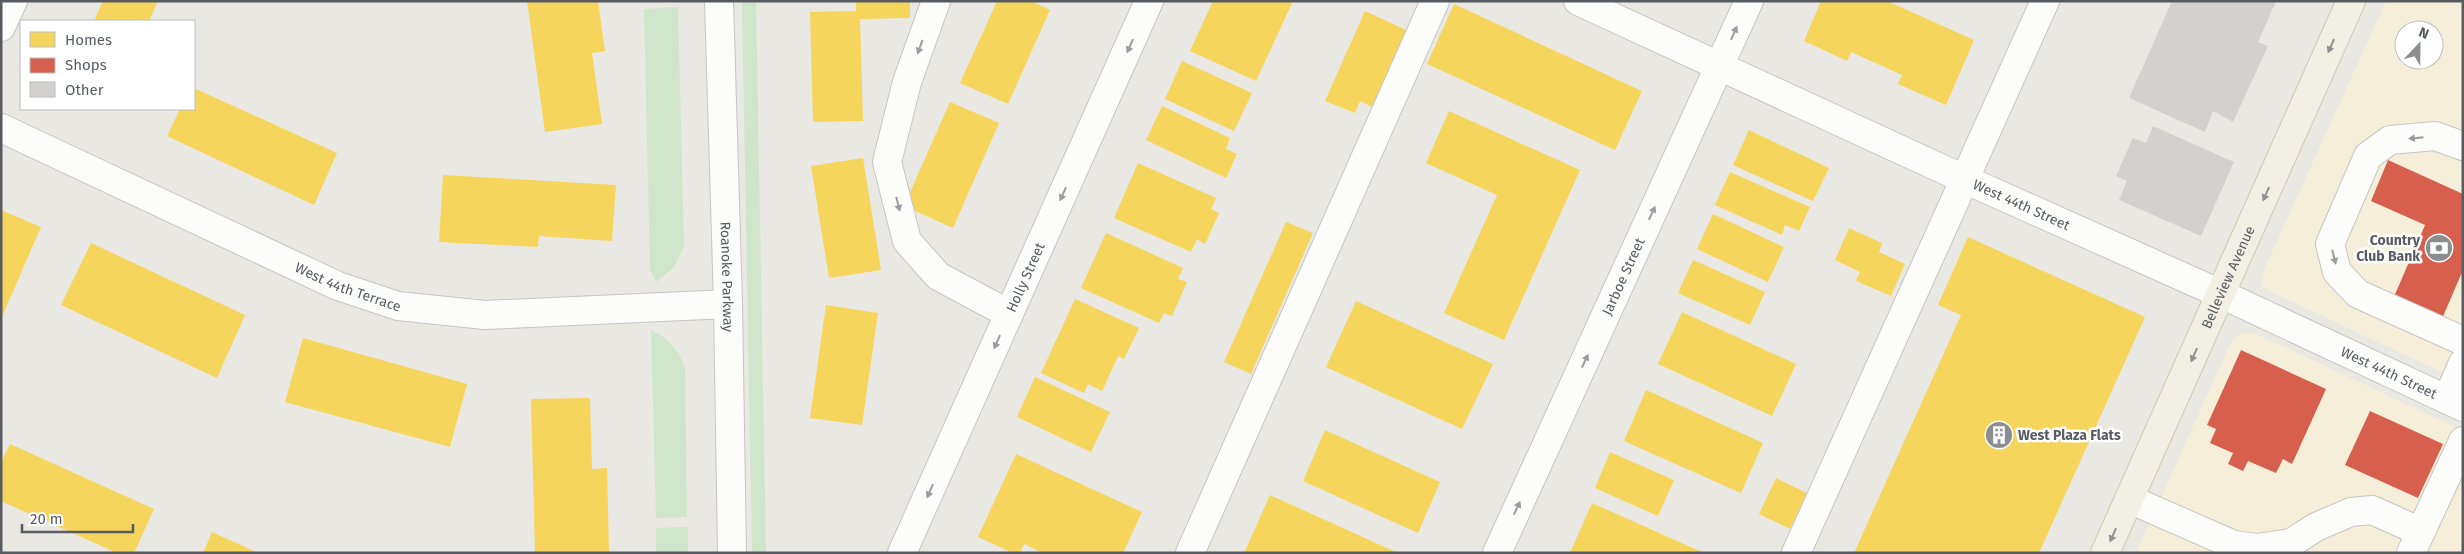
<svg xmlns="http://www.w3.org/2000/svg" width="2464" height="554" font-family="'Fira Sans',sans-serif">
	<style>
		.commercial { fill: #f5efd9; fill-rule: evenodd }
		.green { fill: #cfe6cb }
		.homes { fill: #f6d55c }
		.shops { fill: #d6604d }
		.building { fill: #d2d1cd }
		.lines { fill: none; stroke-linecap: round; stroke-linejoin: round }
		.minor-casing { stroke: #c5c5c3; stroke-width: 30 }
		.major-casing { stroke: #d2c8ae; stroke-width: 30 }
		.minor { stroke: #fcfcfb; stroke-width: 28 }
		.major { stroke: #f2efe5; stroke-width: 28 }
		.oneway { fill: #9a9c9f }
		.oneway2 { fill: #8e8f8f }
		.labels { text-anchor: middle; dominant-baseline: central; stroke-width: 5; stroke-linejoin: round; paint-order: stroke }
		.street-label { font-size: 14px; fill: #585c61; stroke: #fff }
		.poi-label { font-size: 14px; font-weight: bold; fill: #585c61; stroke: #fff; text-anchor: end }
	</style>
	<rect width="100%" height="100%" fill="#e9e8e2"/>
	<g class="commercial">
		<path d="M 2386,1 L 2463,1 L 2463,382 L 2271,292 L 2261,286 L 2263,272 ZM 2404,30 L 2434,30 L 2434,60 L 2404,60 Z"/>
		<polygon points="2241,333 2253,333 2270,340 2463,431 2463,553 2136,553 2231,342"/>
	</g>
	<g class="green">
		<polygon points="742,1 756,1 766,553 752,553"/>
		<polygon points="678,7 684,247 674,267 656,282 650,269 644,9"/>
		<path d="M 651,330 C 668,338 679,350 685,368 L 687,517 L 656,518 Z"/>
		<polygon points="688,527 688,553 656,553 656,528"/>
	</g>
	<g class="homes">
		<polygon points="103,1 158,1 149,21 94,21"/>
		<polygon points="527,1 598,1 605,51 592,53 602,124 545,132"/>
		<polygon points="856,1 910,1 910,18 860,19 863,121 813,122 810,12 856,11"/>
		<polygon points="997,1 1031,1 1050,10 1008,104 960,83"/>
		<polygon points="1213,1 1293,1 1256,81 1190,51"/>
		<polygon points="1821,1 1887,1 1974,40 1946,105 1898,84 1902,75 1851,52 1847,61 1804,41"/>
		<polygon points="1454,4 1642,91 1615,150 1427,64"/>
		<polygon points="1365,11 1406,30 1372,107 1360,101 1355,113 1325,101"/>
		<polygon points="1182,61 1252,93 1234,131 1165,99"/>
		<polygon points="194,88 337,153 314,205 167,136 180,109 194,109"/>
		<polygon points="950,102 999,123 953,228 904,206"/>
		<polygon points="1162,106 1230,138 1226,149 1237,154 1226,178 1146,140"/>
		<polygon points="1449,111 1580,170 1504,340 1444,313 1497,195 1426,163"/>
		<polygon points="1749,130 1829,168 1813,201 1733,165"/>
		<polygon points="863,158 881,270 829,278 811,166"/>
		<polygon points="1138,163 1216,198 1211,209 1219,213 1205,244 1197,239 1191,252 1114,218"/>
		<polygon points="1730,172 1810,207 1799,231 1785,225 1782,235 1715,205"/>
		<polygon points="443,175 616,185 612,241 539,236 538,247 439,242"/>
		<polygon points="1,210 41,227 1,319"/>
		<polygon points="1713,214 1784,247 1768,282 1697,249"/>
		<polygon points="1286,222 1313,233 1251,374 1224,362"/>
		<polygon points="1849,228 1882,243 1879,252 1905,264 1891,296 1856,281 1860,272 1835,260"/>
		<polygon points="1106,233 1183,268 1178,279 1187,282 1172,316 1164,313 1159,323 1081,288"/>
		<polygon points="1968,237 2145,317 2039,553 1854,553 1961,315 1938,305"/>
		<polygon points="91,243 245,315 217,378 61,305"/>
		<polygon points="1693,260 1765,292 1750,325 1678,293"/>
		<polygon points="1075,299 1139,328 1124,359 1118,356 1102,391 1088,384 1084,393 1041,373"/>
		<polygon points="1356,301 1493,364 1462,429 1326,367"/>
		<polygon points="826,305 878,313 862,425 810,418"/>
		<polygon points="1682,312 1796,364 1772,416 1658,364"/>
		<polygon points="303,338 467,384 450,447 285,402"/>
		<polygon points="1035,377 1110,412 1091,452 1017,417"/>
		<polygon points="1646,390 1763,443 1741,493 1624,441"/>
		<polygon points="590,398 592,469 607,468 609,553 535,553 531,399"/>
		<polygon points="1325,430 1440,482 1418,533 1303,481"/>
		<polygon points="10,444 154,509 134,553 117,553 1,501 1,462"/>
		<polygon points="1610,452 1674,480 1658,516 1595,488"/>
		<polygon points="1016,454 1142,512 1123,553 1043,553 1024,544 1020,553 1013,553 978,537"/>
		<polygon points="1776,478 1807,493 1790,529 1759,514"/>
		<polygon points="1270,495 1398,553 1244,553"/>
		<polygon points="1592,503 1704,553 1570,553"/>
		<polygon points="212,532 258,553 203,553"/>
	</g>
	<g class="shops">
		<polygon points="2388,160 2463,194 2463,270 2441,321 2393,299 2425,225 2371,201"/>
		<polygon points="2241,350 2326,389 2292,464 2283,459 2276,473 2248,461 2243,471 2228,464 2233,453 2210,443 2216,429 2207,425"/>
		<polygon points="2370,411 2443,444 2418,498 2345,465"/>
	</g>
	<g class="building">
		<polygon points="2172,1 2276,1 2258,42 2268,46 2233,122 2213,111 2205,132 2129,98"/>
		<polygon points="2153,126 2234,162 2201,236 2119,200 2127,181 2116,176 2133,138 2146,143"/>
	</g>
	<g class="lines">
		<defs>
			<g id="minor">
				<path id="s1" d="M 719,1 L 728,304 L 732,553"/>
				<polyline points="936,1 907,82 887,162 907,241 938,276 1009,314"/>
				<path id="s2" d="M 1578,1 L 1964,179 L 2221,294 L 2463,407"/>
				<polyline points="1,27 13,1"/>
				<path id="s3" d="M 1,128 L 338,286 L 398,306 L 485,315 L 728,304"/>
				<polyline points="2463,146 2435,136 2390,140 2368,156 2330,244 2337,272 2358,294 2463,341"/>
				<polyline points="2447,400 2463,363"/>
				<polyline points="2129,499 2234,545 2231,553"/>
				<polyline points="2234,545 2257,548 2291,543 2316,527 2351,512 2372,510 2421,532"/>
				<path id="s4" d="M 902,553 L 1149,1"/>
				<polyline points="1190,553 1435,1"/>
				<path id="s5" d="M 1497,553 L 1749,1"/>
				<polyline points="1796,553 2045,1"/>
				<polyline points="2411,553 2463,441"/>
			</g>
			<g id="major">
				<path id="s6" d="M 2105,553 L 2351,1"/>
			</g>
		</defs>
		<use href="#minor" class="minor-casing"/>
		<use href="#major" class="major-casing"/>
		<use href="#minor" class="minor"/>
		<use href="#major" class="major"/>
	</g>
	<defs><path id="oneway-solid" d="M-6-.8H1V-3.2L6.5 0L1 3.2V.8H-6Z" transform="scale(1.25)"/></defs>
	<g class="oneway">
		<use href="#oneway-solid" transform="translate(1734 33) rotate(-66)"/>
		<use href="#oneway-solid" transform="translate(1130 46) rotate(114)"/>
		<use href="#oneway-solid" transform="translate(920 47) rotate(110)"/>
		<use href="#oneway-solid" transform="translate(2416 138) rotate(174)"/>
		<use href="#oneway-solid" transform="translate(1063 194) rotate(114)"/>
		<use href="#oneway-solid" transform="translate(898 204) rotate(76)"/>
		<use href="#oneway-solid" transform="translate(1652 213) rotate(-65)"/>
		<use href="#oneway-solid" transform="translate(2334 257) rotate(76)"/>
		<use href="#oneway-solid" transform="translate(997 342) rotate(114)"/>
		<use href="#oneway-solid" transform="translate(1585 361) rotate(-65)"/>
		<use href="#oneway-solid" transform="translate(930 491) rotate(114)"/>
		<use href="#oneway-solid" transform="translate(1517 508) rotate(-65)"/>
	</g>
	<g class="oneway2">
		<use href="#oneway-solid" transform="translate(2331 46) rotate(114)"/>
		<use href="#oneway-solid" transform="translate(2266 194) rotate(114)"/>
		<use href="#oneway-solid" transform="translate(2194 355) rotate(114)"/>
		<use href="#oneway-solid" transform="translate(2113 535) rotate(114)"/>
	</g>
	<defs>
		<symbol id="bank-disc" viewBox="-11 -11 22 22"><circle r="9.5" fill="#8b8d8e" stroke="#fff"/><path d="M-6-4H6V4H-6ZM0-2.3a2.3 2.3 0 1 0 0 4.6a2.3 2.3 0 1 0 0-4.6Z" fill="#fff"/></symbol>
		<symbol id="building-disc" viewBox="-11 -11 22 22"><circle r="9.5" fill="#8b8d8e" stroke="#fff"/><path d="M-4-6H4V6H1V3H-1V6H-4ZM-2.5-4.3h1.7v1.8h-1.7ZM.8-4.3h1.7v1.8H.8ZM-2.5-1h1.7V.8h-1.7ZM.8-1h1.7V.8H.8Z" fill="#fff"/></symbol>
	</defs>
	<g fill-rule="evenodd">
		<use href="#bank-disc" x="2423" y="232" width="32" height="32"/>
		<use href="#building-disc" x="1983" y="419" width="32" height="32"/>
	</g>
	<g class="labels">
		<g class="street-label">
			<text stroke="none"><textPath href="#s2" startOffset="488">West 44th Street</textPath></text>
			<text stroke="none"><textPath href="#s1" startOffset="276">Roanoke Parkway</textPath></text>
			<text stroke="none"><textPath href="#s4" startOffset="302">Holly Street</textPath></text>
			<text stroke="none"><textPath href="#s5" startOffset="304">Jarboe Street</textPath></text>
			<text stroke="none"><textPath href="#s6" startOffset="302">Belleview Avenue</textPath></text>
			<text stroke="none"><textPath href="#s3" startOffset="382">West 44th Terrace</textPath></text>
			<text stroke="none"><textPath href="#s2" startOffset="892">West 44th Street</textPath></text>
		</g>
		<g class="poi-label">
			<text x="2420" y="240">Country<tspan x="2420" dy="16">Club Bank</tspan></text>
			<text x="2018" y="435" text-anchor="start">West Plaza Flats</text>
		</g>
	</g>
	<rect width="2464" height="554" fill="none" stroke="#585c61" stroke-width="5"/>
	<rect x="20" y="20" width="175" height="90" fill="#ffffff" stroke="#bcbec0"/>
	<rect x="30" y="32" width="25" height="15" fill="#f6d55c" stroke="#bcbec0"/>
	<text x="65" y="45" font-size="15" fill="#585c61">Homes</text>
	<rect x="30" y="58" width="25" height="15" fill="#d6604d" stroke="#bcbec0"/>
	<text x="65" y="70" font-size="15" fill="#585c61">Shops</text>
	<rect x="30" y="82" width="25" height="15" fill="#d2d1cd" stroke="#bcbec0"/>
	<text x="65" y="95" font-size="15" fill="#585c61">Other</text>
	<g transform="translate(2419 45) rotate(22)"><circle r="24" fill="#ffffff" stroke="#bcbec0"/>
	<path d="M0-4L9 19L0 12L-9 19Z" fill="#8b8d8e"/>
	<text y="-8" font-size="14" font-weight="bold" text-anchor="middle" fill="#585c61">N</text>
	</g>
	<path d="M22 524v8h111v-8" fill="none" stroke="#585c61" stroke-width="2.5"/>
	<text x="30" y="524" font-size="15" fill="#585c61" stroke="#ffffff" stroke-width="4" paint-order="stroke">20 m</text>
</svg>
